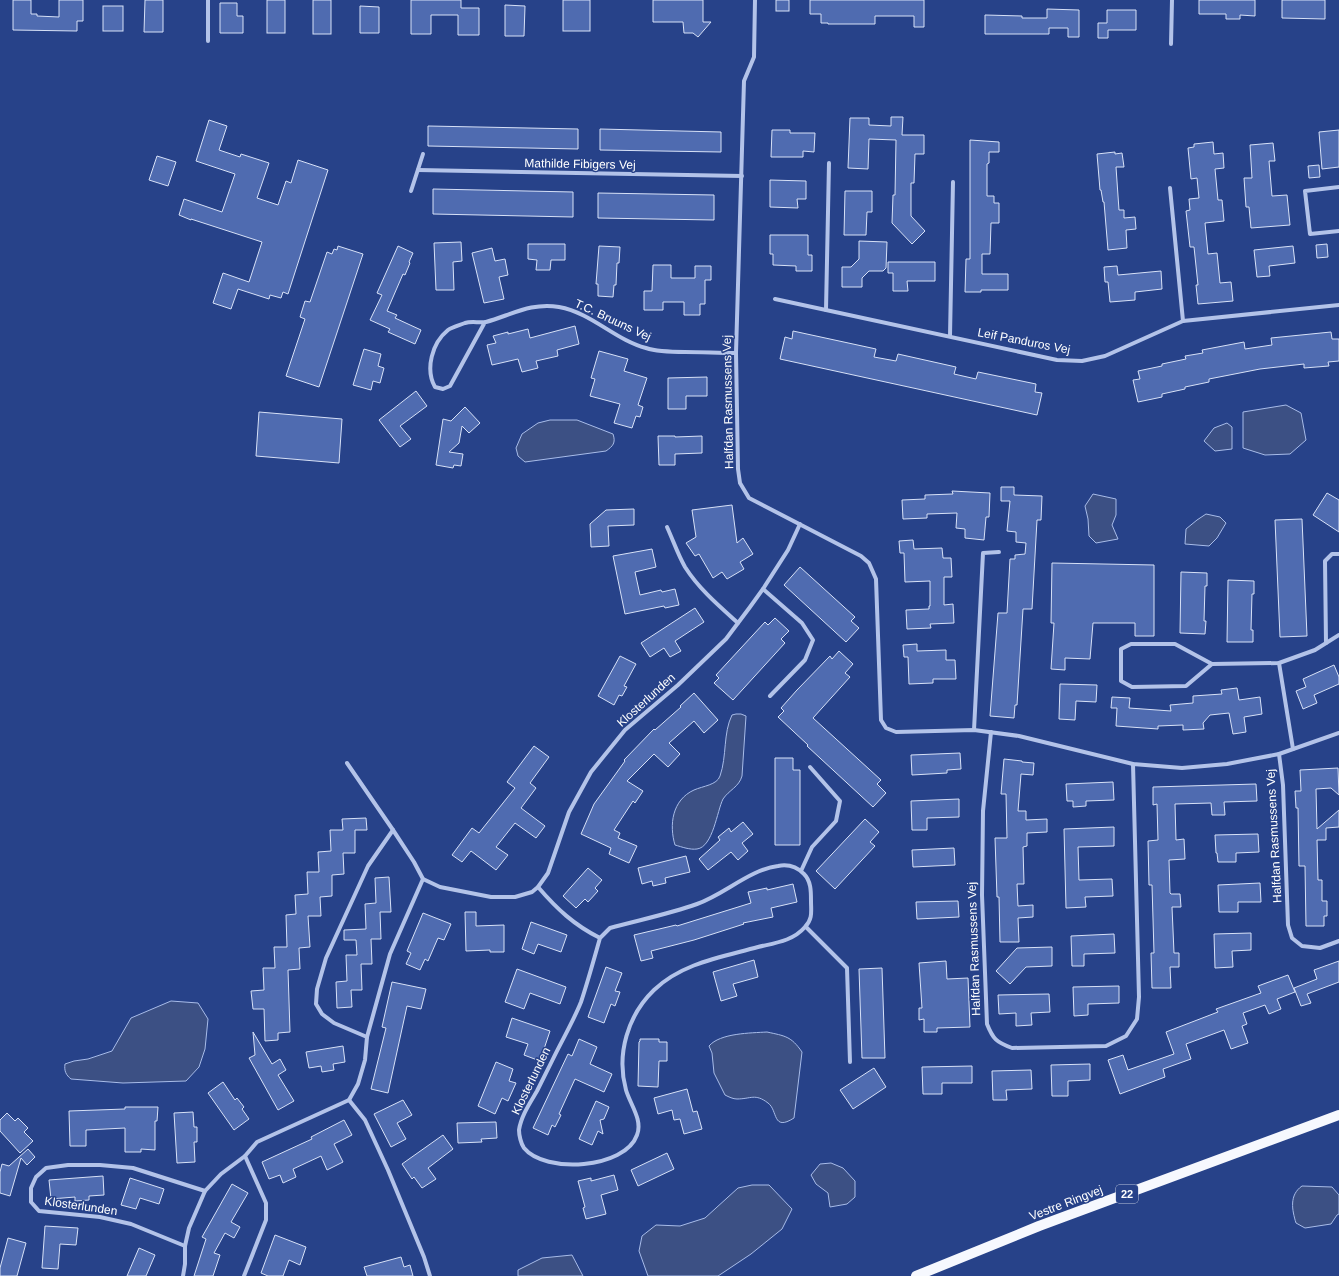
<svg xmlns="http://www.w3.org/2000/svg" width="1339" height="1276" font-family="Arial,sans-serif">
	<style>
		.water { fill: #3c5084; stroke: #a8bce9 }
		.building { fill: #4f6bb0; stroke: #d7e1f7 }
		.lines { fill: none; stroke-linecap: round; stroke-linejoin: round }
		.street { stroke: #b3c3e9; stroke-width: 4 }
		.primary { stroke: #f6f8fe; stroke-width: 10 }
		.labels { text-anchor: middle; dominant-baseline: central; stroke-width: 3; stroke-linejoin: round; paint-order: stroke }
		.shield { fill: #274289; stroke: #bec6dc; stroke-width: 1 }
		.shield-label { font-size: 11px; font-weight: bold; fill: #fff }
		.street-label { font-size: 12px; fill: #fff; stroke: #274289 }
	</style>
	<rect width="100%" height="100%" fill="#274289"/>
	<g class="water">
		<polygon points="1286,405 1301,413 1306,440 1290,454 1265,455 1243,448 1243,412"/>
		<path d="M 550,420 L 577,420 L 613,434 C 616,443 613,446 606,451 L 525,462 L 518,456 L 516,448 L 522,434 L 538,423 Z"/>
		<polygon points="1227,423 1232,427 1232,449 1215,451 1204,441 1214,428"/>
		<polygon points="1093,494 1116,499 1116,515 1112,525 1118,539 1096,543 1089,536 1088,519 1085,506"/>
		<polygon points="1206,514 1220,517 1226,523 1217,538 1209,546 1185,544 1186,529 1197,520"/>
		<path d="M 736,714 L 741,714 L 746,716 L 742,776 C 739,787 729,790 723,799 C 717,811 713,847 697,849 C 690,850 682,847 675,845 C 669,825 672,800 694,790 C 703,786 717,785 720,776 C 727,756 723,733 732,715 Z"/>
		<path d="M 171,1001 L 198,1003 L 208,1019 L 205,1049 L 199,1067 L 186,1081 L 123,1083 L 71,1079 C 66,1075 64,1071 65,1064 L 74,1061 L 88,1059 L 112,1051 L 131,1018 Z"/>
		<path d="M 767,1032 C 785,1036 791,1036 802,1052 L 794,1118 C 772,1132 778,1110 768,1103 C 755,1093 751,1099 737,1099 C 733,1099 729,1097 725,1095 L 714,1073 L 712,1053 L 709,1046 C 720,1033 751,1033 767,1032 Z"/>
		<polygon points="831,1163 843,1168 855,1181 855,1197 847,1204 830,1207 828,1193 816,1184 811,1175 820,1164"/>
		<polygon points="752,1185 769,1185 792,1209 782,1229 751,1254 718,1276 648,1276 639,1251 642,1236 656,1225 680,1226 705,1218 738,1188"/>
		<path d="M 1302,1186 L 1332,1187 L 1339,1195 L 1339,1214 L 1337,1215 L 1331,1224 L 1305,1228 L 1296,1223 C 1292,1210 1289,1195 1302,1186 Z"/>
		<polygon points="572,1255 583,1276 518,1276 518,1270 542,1258"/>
	</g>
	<g class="building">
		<polygon points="13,0 31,0 31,14 37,14 37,16 59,17 59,0 83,0 83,21 77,21 77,31 13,30"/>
		<polygon points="145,0 163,0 163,32 144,32"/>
		<rect x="267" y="0" width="18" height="33"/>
		<rect x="313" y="0" width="18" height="34"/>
		<polygon points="411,0 461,0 461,8 479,8 479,35 458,35 458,15 431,15 431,34 411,34"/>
		<rect x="563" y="0" width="27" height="31"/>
		<polygon points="653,0 703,0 703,22 711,22 698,37 693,33 684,33 683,22 653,22"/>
		<rect x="776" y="0" width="13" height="11"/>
		<polygon points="810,0 924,0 924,27 914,27 914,16 875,16 875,24 828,24 828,23 821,23 821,14 810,14"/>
		<polygon points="1199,0 1255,0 1255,16 1240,15 1240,19 1226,19 1226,14 1199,14"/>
		<polygon points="1282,0 1325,0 1325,19 1282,18"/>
		<polygon points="220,3 237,3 237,16 243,16 243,33 220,33"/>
		<polygon points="505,5 525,6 524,36 505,36"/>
		<rect x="103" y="6" width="20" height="25"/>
		<polygon points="360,6 379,7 379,33 360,33"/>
		<polygon points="1047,9 1079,10 1079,37 1068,37 1068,28 1049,28 1049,34 985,34 985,15 1022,16 1022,18 1047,18"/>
		<polygon points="1107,10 1136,10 1136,30 1108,30 1108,38 1098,38 1098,23 1107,23"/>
		<polygon points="891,117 903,117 902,135 924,135 924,154 915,154 914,183 911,183 911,216 925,231 912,244 892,223 893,195 895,195 896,140 869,139 868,169 848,168 850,118 869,118 869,125 891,126"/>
		<polygon points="209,120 227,126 219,150 240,157 241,154 269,163 257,198 278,205 286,181 291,183 298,160 328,170 288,294 283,292 281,298 270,295 269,299 238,289 231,309 213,303 223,273 249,282 262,242 191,219 191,220 179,215 184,199 222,212 235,174 196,161"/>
		<polygon points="428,126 578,129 578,149 428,146"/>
		<polygon points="600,129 721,132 721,152 600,150"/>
		<polygon points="772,130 790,130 790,133 815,133 814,152 803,151 803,157 771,157"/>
		<polygon points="1339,130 1339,167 1322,169 1319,132"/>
		<polygon points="970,140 999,142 999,152 989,152 989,163 987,164 987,196 994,196 994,203 999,203 999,223 991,223 990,254 982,254 982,274 1008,274 1008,290 981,290 981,292 965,292 966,259 970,259"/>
		<polygon points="1213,142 1214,154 1223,153 1224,168 1215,169 1218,200 1222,200 1224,221 1205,223 1208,254 1217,253 1220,283 1231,282 1233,301 1198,304 1196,285 1198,285 1194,247 1190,247 1186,211 1190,210 1189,199 1199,198 1197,178 1191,179 1188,148 1194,147 1194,144"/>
		<polygon points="1273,143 1275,161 1269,161 1272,196 1287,195 1290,225 1251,228 1249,207 1246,207 1244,178 1252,178 1250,145"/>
		<polygon points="1115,152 1115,154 1122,153 1124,167 1116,167 1119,210 1124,210 1124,218 1135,217 1136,229 1126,230 1127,248 1108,250 1104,202 1103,202 1101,190 1100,190 1097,154"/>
		<polygon points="157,156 176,162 168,186 149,180"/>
		<polygon points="1319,165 1320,177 1309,178 1308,166"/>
		<polygon points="770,180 806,181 806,199 797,199 798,208 770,207"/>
		<polygon points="433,189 573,192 573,217 433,214"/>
		<polygon points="845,191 872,191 872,212 867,212 866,235 844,235"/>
		<polygon points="598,193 714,195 714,220 598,218"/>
		<polygon points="770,235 808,235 808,255 812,255 812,271 796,271 796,266 773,265 773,254 770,254"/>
		<polygon points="859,241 887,242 886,268 883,271 869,271 862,278 862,287 842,287 842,267 851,267 859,259"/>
		<polygon points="461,242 462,261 453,262 454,290 436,290 434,243"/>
		<polygon points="528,244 565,244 565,260 551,260 550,270 536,270 537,260 528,259"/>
		<polygon points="1327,244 1328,257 1317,258 1316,245"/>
		<polygon points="338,246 363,254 319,387 286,376 305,319 300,317 305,301 310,302 327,252 332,254 334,249 337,250"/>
		<polygon points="398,246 413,253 409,262 410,263 405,275 403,274 387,311 397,315 395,318 421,330 415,344 388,332 390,329 370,320 382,295 377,293"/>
		<polygon points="599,246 620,247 619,263 617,263 616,285 614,285 613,297 598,296 598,284 596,284"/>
		<polygon points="1293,246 1295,263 1269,266 1270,276 1257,277 1254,250"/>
		<polygon points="492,248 495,261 505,259 508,275 499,277 504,299 484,303 472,253"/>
		<polygon points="888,262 935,262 935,281 907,281 908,291 893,291 893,273 888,273"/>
		<polygon points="653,265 671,265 671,278 695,278 695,266 711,266 711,280 705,280 705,304 700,304 700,315 684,315 684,302 663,302 663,310 644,310 644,291 652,291"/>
		<polygon points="1117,266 1118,275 1161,271 1162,289 1135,292 1135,300 1110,302 1108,282 1105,282 1104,267"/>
		<polygon points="575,326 579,344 557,350 558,356 536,361 538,368 522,372 518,359 492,365 487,345 496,343 493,336 508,332 508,334 528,329 530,338"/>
		<polygon points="793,331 876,349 874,357 896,361 898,354 956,367 954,374 976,379 978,372 1036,384 1035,392 1042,393 1037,415 780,359 785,337 792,339"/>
		<polygon points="1331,332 1332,339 1339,339 1339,361 1328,362 1329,366 1304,368 1304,364 1260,369 1209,379 1209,382 1185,387 1185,389 1162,394 1162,397 1138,402 1133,380 1140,379 1138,371 1162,366 1162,364 1186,359 1185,356 1203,353 1202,350 1244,342 1245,349 1272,345 1271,338"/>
		<polygon points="364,349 381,354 378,366 384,368 380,383 373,381 371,390 353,385"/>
		<polygon points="599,351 628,359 624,371 647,378 638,405 643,407 640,417 636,416 632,428 614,423 620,404 590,396 595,379 591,378"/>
		<polygon points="707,377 707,396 686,396 686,409 668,409 668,378"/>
		<polygon points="416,391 427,406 400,426 411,439 400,447 379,420"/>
		<polygon points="465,407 480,423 469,433 462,426 459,443 449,452 463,454 461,466 454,465 453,468 436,465 443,419 451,421"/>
		<polygon points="259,412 342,419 339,463 256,456"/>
		<polygon points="658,436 675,436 675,437 702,436 702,453 675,454 675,465 659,465"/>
		<polygon points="1001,487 1014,487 1014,495 1042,496 1041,520 1037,520 1032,609 1023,609 1017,705 1015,705 1014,718 990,716 998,613 1007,613 1010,559 1015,559 1015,555 1025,554 1026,543 1016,542 1016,532 1007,531 1010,501 1001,501"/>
		<polygon points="952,491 990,493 989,517 986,517 984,540 965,538 965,529 956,528 957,513 927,514 927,518 903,519 902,500 925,499 925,495 953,494"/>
		<polygon points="1327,493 1339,500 1339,532 1313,515"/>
		<polygon points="732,505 737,543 743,538 753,554 740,562 744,569 727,579 722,572 713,578 699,554 695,556 686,543 696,537 692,510"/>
		<polygon points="634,509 634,525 608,526 609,546 591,547 590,524 606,510"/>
		<polygon points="1302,519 1307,636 1280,637 1275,520"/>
		<polygon points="913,540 914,549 942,548 943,558 951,558 952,577 944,577 944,605 953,604 954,623 930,624 931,628 907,629 906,610 929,609 929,606 930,606 930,581 905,582 904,553 900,553 899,541"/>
		<polygon points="652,549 656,567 635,572 640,595 661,590 662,592 675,589 679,605 665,608 664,606 625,614 613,556"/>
		<polygon points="1052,563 1154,565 1154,636 1135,636 1135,623 1093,623 1090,659 1065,658 1065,670 1051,669 1054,623 1051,623"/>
		<polygon points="800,567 855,617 851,621 859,628 846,642 784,585"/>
		<polygon points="1181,572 1207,573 1207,586 1205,586 1204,621 1206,621 1205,634 1180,633"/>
		<polygon points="1228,580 1254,581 1254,594 1252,594 1251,630 1253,630 1253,642 1227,642"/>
		<polygon points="695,608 704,622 675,641 681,651 670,657 664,648 650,657 641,643"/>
		<polygon points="775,618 789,631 781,639 785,643 733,700 714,683 719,678 716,675 765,622 768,625"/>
		<polygon points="917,644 917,651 946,650 946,660 955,660 956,679 933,679 933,683 909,684 908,657 904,657 903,645"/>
		<polygon points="839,651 853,664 845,673 850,677 813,718 881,780 877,784 886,793 873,807 807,746 808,745 778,717 784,711 781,708 797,690 830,656 832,659"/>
		<polygon points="620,656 636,664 624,686 627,687 622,696 619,695 614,705 598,696"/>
		<polygon points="1334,665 1339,677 1339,684 1314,695 1317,703 1303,709 1296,691 1306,687 1303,679"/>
		<polygon points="1060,684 1097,685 1096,702 1076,701 1075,720 1059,719"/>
		<polygon points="1237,688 1239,700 1260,697 1262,714 1244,717 1246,732 1233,734 1229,713 1210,715 1203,723 1204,729 1183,730 1183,725 1158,726 1158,729 1116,726 1117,708 1111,708 1112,697 1130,698 1129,708 1171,711 1170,705 1193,703 1193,696 1222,694 1221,690"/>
		<polygon points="694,693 718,720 704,733 694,721 669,743 680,754 668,767 654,754 627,781 643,791 635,803 633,801 614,830 620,833 618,838 637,846 629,863 609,854 611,848 581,834 594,804 625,761 624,760 654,729 655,730 681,707 680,706"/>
		<polygon points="534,746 549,757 530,783 536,788 521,808 545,826 536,838 515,823 496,847 508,855 496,870 471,851 462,862 452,855 472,828 479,833 515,788 507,782"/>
		<polygon points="960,753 961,769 947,770 947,773 912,775 911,755"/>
		<polygon points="775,758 793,758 793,770 800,770 800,845 775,845"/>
		<polygon points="1004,759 1022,761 1022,762 1034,763 1033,775 1021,774 1018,811 1026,811 1026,820 1047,819 1047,832 1027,833 1027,846 1023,847 1024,884 1017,884 1018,906 1033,905 1033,917 1018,918 1019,942 1000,942 999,897 997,897 995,838 1007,838 1006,794 1001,794"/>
		<polygon points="1338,768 1339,795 1331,788 1316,789 1317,829 1339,810 1339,827 1326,828 1326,840 1317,840 1318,880 1322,880 1322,901 1327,901 1327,916 1324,916 1324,926 1306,926 1305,866 1299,866 1298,808 1296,808 1295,791 1301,791 1300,770"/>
		<polygon points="1113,782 1114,800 1086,801 1086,806 1073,807 1073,801 1067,801 1066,784"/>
		<polygon points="1256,784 1257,801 1224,802 1225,815 1212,815 1211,803 1175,804 1176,840 1184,839 1185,859 1169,860 1170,893 1171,894 1180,894 1181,907 1172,907 1174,953 1179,953 1179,967 1170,967 1171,988 1152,988 1151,953 1154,953 1152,885 1149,885 1148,841 1158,840 1157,804 1153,805 1153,787"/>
		<polygon points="959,799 959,817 927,818 927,830 912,830 911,801"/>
		<polygon points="366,818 367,830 355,830 355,853 343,853 344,874 332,875 332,896 320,897 321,916 308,916 310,947 299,948 300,969 288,970 290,1032 278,1033 278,1040 265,1041 264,1009 253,1009 251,991 264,990 263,968 275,968 274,947 287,947 286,915 296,914 295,895 308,894 307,872 319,872 318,852 331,851 330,830 343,830 342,819"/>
		<polygon points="865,819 879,832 870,842 875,846 835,889 816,871"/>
		<polygon points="743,822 753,834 742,843 748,851 738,860 731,852 708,870 699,859 720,840 718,837 729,828 731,832"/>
		<polygon points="1114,827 1114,846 1078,847 1079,880 1112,879 1113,896 1085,897 1086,907 1066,908 1064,829"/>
		<polygon points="1258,834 1259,852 1236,853 1236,862 1218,862 1217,853 1216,853 1215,835"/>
		<polygon points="954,848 955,865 913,867 912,850"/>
		<polygon points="686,856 690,872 665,878 666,883 653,886 652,881 642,884 638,868"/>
		<polygon points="588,868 602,880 595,888 598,891 588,902 585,899 576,908 563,896"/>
		<polygon points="389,877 391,912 380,912 381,939 371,939 372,964 361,964 362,990 351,990 352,1007 337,1008 336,982 347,981 346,955 357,955 356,940 344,940 344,930 366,929 365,904 376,903 375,878"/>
		<polygon points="1260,883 1261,902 1238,902 1238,912 1219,912 1218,885"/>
		<polygon points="793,884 797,902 771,908 773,917 743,923 744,924 694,940 651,951 653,958 641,961 634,935 676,925 677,926 751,903 748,892 767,888 767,890"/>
		<polygon points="958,901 959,917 917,919 916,902"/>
		<polygon points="465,912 476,912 476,926 504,925 504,952 490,952 490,950 466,951"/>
		<polygon points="423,913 451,924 444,940 438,938 428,961 425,959 420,970 406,964 411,953 407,951"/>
		<polygon points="531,922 567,935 561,952 538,944 534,954 522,949"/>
		<polygon points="1251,933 1251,950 1232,951 1233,967 1215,968 1214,934"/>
		<polygon points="1114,934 1115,953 1084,954 1084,966 1072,966 1071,936"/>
		<polygon points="1052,947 1052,966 1026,967 1010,984 996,971 1017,948"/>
		<polygon points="754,960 758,977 733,984 737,996 721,1001 713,972"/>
		<polygon points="946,961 947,979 968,978 970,1027 937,1028 937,1032 924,1032 924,1019 919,1020 919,1008 922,1008 919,963"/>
		<polygon points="1339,961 1339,982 1307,994 1311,1003 1301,1006 1294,988 1317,979 1314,970"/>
		<polygon points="606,967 622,973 615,991 620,992 615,1006 611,1004 604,1023 588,1017"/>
		<polygon points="882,968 885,1058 862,1058 859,969"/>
		<polygon points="517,969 566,987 560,1004 530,993 524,1009 505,1002"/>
		<polygon points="1288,975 1295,992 1277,999 1281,1009 1269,1014 1265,1005 1243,1013 1247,1024 1242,1026 1248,1043 1231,1049 1224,1030 1186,1044 1191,1059 1163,1069 1165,1077 1120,1094 1108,1060 1123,1055 1128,1070 1174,1054 1166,1032 1218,1012 1216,1009 1261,993 1258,986"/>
		<polygon points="392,982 426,989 421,1009 407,1006 388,1093 371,1089 386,1028 382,1027"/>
		<polygon points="1119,986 1119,1003 1088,1004 1088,1015 1074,1016 1073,987"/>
		<polygon points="1049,994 1050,1012 1031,1013 1032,1025 1016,1026 1016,1013 999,1014 998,995"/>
		<polygon points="512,1018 550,1031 540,1061 524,1055 528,1044 506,1037"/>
		<polygon points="253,1032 272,1064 280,1059 286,1070 278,1075 294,1101 278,1110 249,1058 255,1055"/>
		<polygon points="579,1039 597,1047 590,1064 612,1074 604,1092 575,1079 559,1114 561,1115 555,1127 552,1125 548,1135 533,1128 568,1054 572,1056"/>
		<polygon points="640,1039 659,1039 659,1042 667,1042 667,1061 659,1061 658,1087 638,1086 639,1042 640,1041"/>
		<polygon points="343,1046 345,1062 333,1064 334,1070 322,1072 321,1066 309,1068 306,1052"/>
		<polygon points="496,1062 513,1069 509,1081 516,1083 508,1101 502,1098 495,1114 478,1106"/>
		<polygon points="1090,1064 1090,1080 1068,1081 1068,1096 1052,1096 1051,1065"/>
		<polygon points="972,1066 972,1083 942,1083 942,1094 923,1094 922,1067"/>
		<polygon points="874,1068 886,1087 853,1109 840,1090"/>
		<polygon points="1031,1070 1032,1089 1006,1090 1007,1100 993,1100 992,1071"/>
		<polygon points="223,1082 235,1100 237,1098 244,1107 242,1109 249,1119 234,1130 208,1093"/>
		<polygon points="687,1089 693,1112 697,1111 702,1129 684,1134 680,1119 674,1120 672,1110 658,1114 654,1098"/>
		<polygon points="403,1100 412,1115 397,1123 406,1139 391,1147 374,1114"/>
		<polygon points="596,1101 609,1107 604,1119 600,1120 603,1134 598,1131 592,1145 579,1139"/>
		<polygon points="125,1107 158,1107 157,1121 155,1121 155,1150 141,1149 141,1152 125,1152 125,1128 86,1130 86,1146 70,1146 69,1111 125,1109"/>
		<polygon points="193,1112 194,1127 197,1127 197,1142 194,1142 195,1162 177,1163 174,1113"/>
		<polygon points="7,1113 15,1121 18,1118 28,1128 24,1132 33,1141 20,1153 0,1131 0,1120"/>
		<polygon points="344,1120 352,1135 334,1144 343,1162 327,1170 321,1156 293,1169 296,1177 283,1183 280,1175 269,1179 262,1162 312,1139 311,1137"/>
		<polygon points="496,1122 497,1138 481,1139 482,1142 458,1143 457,1123"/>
		<polygon points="443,1135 453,1149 428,1168 436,1179 422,1188 414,1177 412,1179 402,1164"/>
		<polygon points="28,1149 35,1157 27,1165 21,1158 10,1196 0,1193 0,1172 2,1164 9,1166"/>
		<polygon points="667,1153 674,1169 638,1186 631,1170"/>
		<polygon points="614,1175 618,1190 601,1195 606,1214 586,1219 583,1208 585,1207 578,1181 591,1178 591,1181"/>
		<polygon points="103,1176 104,1195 89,1196 89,1200 75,1201 75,1197 51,1199 49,1180"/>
		<polygon points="130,1178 164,1189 159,1204 140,1198 136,1209 121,1205"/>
		<polygon points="232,1184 248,1193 231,1222 240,1227 234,1238 225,1233 214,1253 220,1255 213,1276 194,1276 206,1239 202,1237"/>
		<polygon points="45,1226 78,1228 76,1245 60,1244 58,1269 42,1268"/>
		<polygon points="275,1235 306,1247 300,1265 289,1260 283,1276 268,1276 261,1273"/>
		<polygon points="8,1238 26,1243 17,1276 0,1276 0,1268"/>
		<polygon points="139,1248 155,1255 146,1276 127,1276"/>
		<polygon points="401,1257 404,1267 410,1265 413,1276 367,1276 364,1267"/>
	</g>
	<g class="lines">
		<g class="street">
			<polyline points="208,0 208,41"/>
			<polyline points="755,0 754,57 744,81 736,353 738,469 740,483 749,498 861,556 869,563 876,579 881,720 886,728 896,732 974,730 1019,736 1133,764 1182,768 1227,764 1279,754 1339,733"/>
			<polyline points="1171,44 1172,0"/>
			<polyline points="418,170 742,176"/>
			<polyline points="1339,187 1305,191 1310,234 1339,231"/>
			<polyline points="1170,188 1183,321"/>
			<polyline points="411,191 423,154"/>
			<polyline points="775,299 1057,360 1082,361 1105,356 1183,321 1339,305"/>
			<polyline points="826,310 829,163"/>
			<path d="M 485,322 L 450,386 L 443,389 L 435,387 C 425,369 432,343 448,330 C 452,327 460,325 465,323 C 471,321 479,323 486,322 C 511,315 532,302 559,307 C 592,313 615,340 646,348 C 658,352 672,352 685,352 C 702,352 719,353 736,353"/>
			<polyline points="950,336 953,182"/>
			<path d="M 667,527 C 673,540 678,555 685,567 C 699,589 719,606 738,623"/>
			<polyline points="763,589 802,623 813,640 805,660 770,696"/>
			<polyline points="1326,643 1325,561 1332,554 1339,554"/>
			<polyline points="1279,663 1293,749"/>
			<polyline points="1212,664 1186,686 1132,687 1121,681 1121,649 1131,644 1175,644 1212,664 1279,663 1315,650 1339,635"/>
			<polyline points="974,730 983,553 999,552"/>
			<path d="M 991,732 L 983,811 L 982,895 L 987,1024 C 993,1039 996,1042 1012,1048 L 1106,1046 L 1126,1036 L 1137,1019 L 1139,997 L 1133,764"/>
			<polyline points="1279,754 1283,785 1288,925 1292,938 1302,946 1320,948 1339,941"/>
			<polyline points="347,763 393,830 414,862 423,879 440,887 491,897 515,897 532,892 538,887 548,873 569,812 591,772 625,730 678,685 726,639 750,607 763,589 788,550 800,524"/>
			<polyline points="801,871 812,847 836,821 840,801 810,767"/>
			<path d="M 538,887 C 557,909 574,925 600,938 C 594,959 588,981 581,1002 C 573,1022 561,1042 552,1061 C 547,1071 542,1081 537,1091 C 530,1103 521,1116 519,1130 C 519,1135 521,1144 524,1148 C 545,1174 625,1169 637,1135 C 643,1120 630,1104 626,1090 C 616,1054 628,1015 654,990 C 682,963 722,957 758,947 C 775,943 793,941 805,927 C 813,919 811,911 811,901 C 811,891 811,881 804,874 C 797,867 788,864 778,866 C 749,870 725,894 697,904 C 669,914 639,920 610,928 L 600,938"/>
			<polyline points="806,927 847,968 850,1062"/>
			<polyline points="367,1037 334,1023 322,1014 316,1004 317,989 326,958 368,866 393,830"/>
			<polyline points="349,1100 365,1120 388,1170 424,1257 430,1276"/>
			<polyline points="185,1246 131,1224 100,1217 39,1211 31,1202 31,1188 36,1177 46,1168 68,1165 100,1165 133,1168 205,1191"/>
			<polyline points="183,1276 185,1264 185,1246 189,1228 205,1191 221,1174 245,1156 257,1142 349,1100 358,1084 365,1060 367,1037 390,954 423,879"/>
			<polyline points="244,1276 266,1220 266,1203 245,1156"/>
		</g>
		<polyline class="primary" points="916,1276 1039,1226 1339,1115"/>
	</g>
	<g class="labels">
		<rect class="shield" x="1116" y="1185" width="22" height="18" rx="3"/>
		<g class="shield-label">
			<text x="1127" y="1194">22</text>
		</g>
		<g class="street-label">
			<text transform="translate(580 164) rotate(1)">Mathilde Fibigers Vej</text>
			<text transform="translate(613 320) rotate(25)">T.C. Bruuns Vej</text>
			<text transform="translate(1024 341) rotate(11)">Leif Panduros Vej</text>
			<text transform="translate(728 402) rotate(-91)">Halfdan Rasmussens Vej</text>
			<text transform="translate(646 700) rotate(-42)">Klosterlunden</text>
			<text transform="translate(1274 836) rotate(-93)">Halfdan Rasmussens Vej</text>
			<text transform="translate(974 949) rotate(-92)">Halfdan Rasmussens Vej</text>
			<text transform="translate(531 1081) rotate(-64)">Klosterlunden</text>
			<text transform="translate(1066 1203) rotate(-21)">Vestre Ringvej</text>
			<text transform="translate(81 1206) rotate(8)">Klosterlunden</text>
		</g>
	</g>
</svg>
